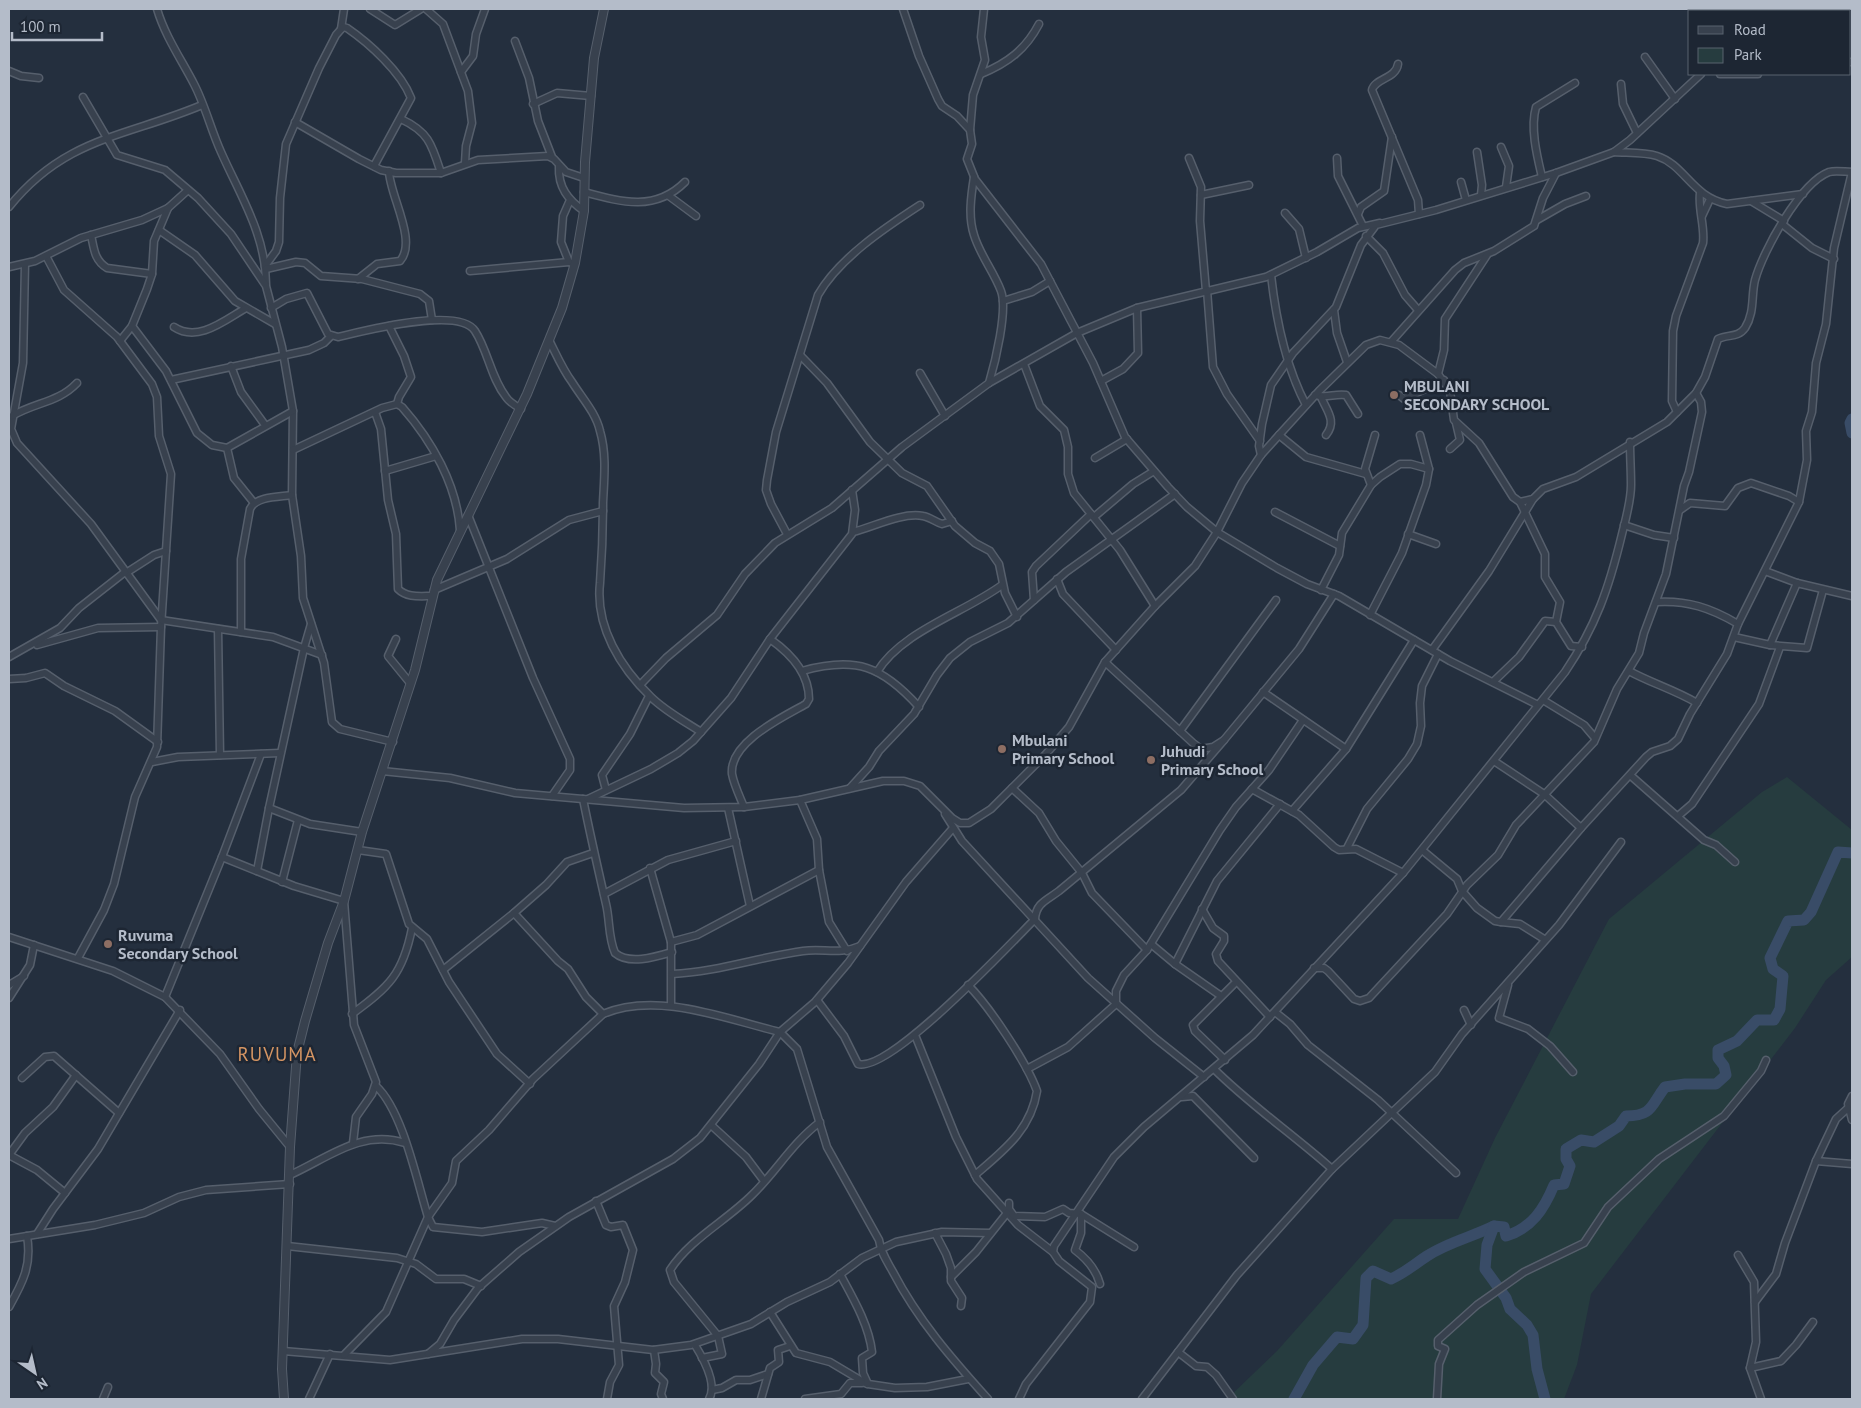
<svg xmlns="http://www.w3.org/2000/svg" width="1861" height="1408" font-family="'PT Sans',sans-serif">
	<style>
		.green { fill: #263c3f }
		.lines { fill: none; stroke-linecap: round; stroke-linejoin: round }
		.river { stroke: #394c67; stroke-width: 11 }
		.minor-casing { stroke: #565f6c; stroke-width: 9 }
		.tertiary-casing { stroke: #565f6c; stroke-width: 10 }
		.minor { stroke: #38414e; stroke-width: 6 }
		.tertiary { stroke: #38414e; stroke-width: 8 }
		.education-dot { fill: #8d6e63; stroke: #1d2633; stroke-width: 2 }
		.labels { text-anchor: middle; dominant-baseline: central; stroke-width: 5; stroke-linejoin: round; paint-order: stroke }
		.poi-label { font-size: 16px; font-weight: bold; fill: #b4bcc9; stroke: #1d2633; text-anchor: start }
		.quarter-label { font-size: 19px; letter-spacing: 1px; fill: #d59563; stroke: #1d2633 }
	</style>
	<rect width="100%" height="100%" fill="#242f3e"/>
	<polygon class="green" points="1787,777 1852,830 1852,957 1826,980 1795,1028 1591,1294 1577,1365 1564,1399 1227,1399 1277,1351 1394,1219 1458,1219 1495,1138 1609,919 1762,792"/>
	<g class="lines">
		<g class="river">
			<polyline points="1852,419 1850,423 1852,433"/>
			<path d="M 1294,1399 L 1313,1365 L 1337,1337 L 1353,1339 L 1363,1325 L 1366,1278 L 1373,1271 L 1391,1279 C 1408,1271 1413,1265 1427,1256 C 1448,1242 1472,1237 1494,1226"/>
			<path d="M 1545,1399 L 1537,1369 L 1533,1335 L 1527,1325 L 1510,1309 L 1506,1298 L 1485,1269 L 1487,1245 L 1494,1226 L 1504,1227 L 1506,1236 C 1532,1228 1544,1209 1554,1185 L 1564,1184 L 1570,1166 L 1566,1159 L 1566,1149 L 1581,1140 L 1594,1142 L 1619,1126 L 1626,1116 C 1653,1116 1651,1105 1665,1087 L 1685,1084 L 1716,1084 L 1726,1075 L 1724,1066 L 1718,1058 L 1718,1050 L 1737,1041 L 1757,1020 L 1774,1020 L 1780,1009 L 1783,976 L 1773,969 L 1770,958 L 1788,921 L 1804,920 L 1811,912 L 1838,852 L 1852,853"/>
		</g>
		<defs>
			<g id="minor">
				<path d="M 157,9 C 165,36 181,59 194,84 C 205,105 211,130 221,152 C 240,195 266,235 266,284"/>
				<polyline points="370,9 395,25 421,9"/>
				<polyline points="426,9 443,24 468,91 472,123 466,146 465,163"/>
				<polyline points="903,9 919,56 938,99 942,106 957,116 970,130 972,144 967,159 975,179 1041,264 1093,363 1125,437 1168,487 1187,507 1217,532 1277,568 1307,584 1339,596 1450,661 1538,705"/>
				<polyline points="1772,9 1775,11"/>
				<polyline points="1751,11 1754,9"/>
				<polyline points="341,29 344,9"/>
				<polyline points="515,41 529,78 538,121 552,157"/>
				<polyline points="1645,57 1675,99"/>
				<polyline points="1850,62 1852,62"/>
				<path d="M 1398,64 C 1396,79 1375,78 1372,90 L 1418,200 L 1419,214"/>
				<polyline points="9,71 21,76 39,78"/>
				<polyline points="461,72 473,56 476,34 485,9"/>
				<path d="M 981,74 C 1008,63 1026,49 1039,24"/>
				<polyline points="1720,74 1758,74"/>
				<polyline points="1621,84 1623,104 1637,133"/>
				<polyline points="83,97 117,155 165,170 198,198 231,234 266,286 282,347 293,411 292,495 301,556 303,598 324,663 332,722 340,729 393,742"/>
				<polyline points="533,104 557,93 591,96"/>
				<path d="M 401,119 C 429,132 432,145 441,173"/>
				<polyline points="295,122 359,159 381,170 396,173 441,173 478,160 548,156 554,159 566,172 584,178"/>
				<polyline points="970,130 973,95 985,60 981,37 984,9"/>
				<polyline points="1501,147 1509,166 1506,187"/>
				<polyline points="1477,152 1482,185 1481,195"/>
				<path d="M 1614,152 C 1627,153 1644,152 1657,156 C 1685,165 1692,197 1727,204 L 1803,194"/>
				<polyline points="1189,158 1201,187 1200,221 1206,291"/>
				<polyline points="1337,158 1338,176 1363,226"/>
				<path d="M 559,167 C 558,187 568,200 584,211"/>
				<path d="M 974,177 C 971,196 968,217 974,235 C 980,255 994,272 1001,291 C 1008,310 995,363 989,383"/>
				<path d="M 1542,177 C 1537,156 1530,128 1536,107 L 1575,83"/>
				<polyline points="1461,182 1466,200"/>
				<path d="M 584,192 C 621,202 655,212 685,182"/>
				<polyline points="1201,195 1249,185"/>
				<polyline points="669,196 696,216"/>
				<polyline points="570,200 563,216 561,242 569,262 572,263"/>
				<polyline points="1751,201 1784,221"/>
				<path d="M 9,207 C 65,137 126,137 202,105"/>
				<polyline points="1285,213 1299,229 1306,258"/>
				<polyline points="1358,214 1361,207 1384,191 1392,137"/>
				<polyline points="1702,216 1710,199"/>
				<polyline points="1537,220 1565,204 1586,196"/>
				<polyline points="1782,224 1812,248 1834,259"/>
				<polyline points="159,230 195,255 235,301 275,324"/>
				<path d="M 91,235 C 94,248 94,260 107,268 L 152,274"/>
				<polyline points="1366,236 1383,253 1405,295 1418,310"/>
				<polyline points="46,256 64,290 117,337 152,384 157,397 159,436 171,474 161,627 157,747 135,797 114,884 104,910 78,958"/>
				<polyline points="25,264 23,363 11,429 17,443 91,524 161,620 273,637 322,655"/>
				<path d="M 265,266 L 276,251 L 279,242 L 280,198 L 286,144 L 319,68 L 336,35 L 343,27 L 347,28 C 369,43 401,72 411,98 L 374,166"/>
				<polyline points="9,267 35,261 81,238 142,220 168,208 188,190"/>
				<polyline points="266,269 296,262 305,263 321,276 362,279 420,294 429,301 432,320"/>
				<polyline points="470,271 569,262"/>
				<path d="M 1271,275 C 1276,320 1285,365 1306,405"/>
				<path d="M 358,279 L 377,264 L 400,261 C 418,241 389,194 389,171"/>
				<polyline points="1207,290 1213,367 1227,394 1260,441"/>
				<polyline points="1003,301 1032,292 1050,281"/>
				<path d="M 271,308 L 286,299 L 307,293 L 328,334 L 338,337 C 364,331 459,306 475,331 C 488,351 491,378 506,397 C 509,402 516,406 521,409"/>
				<polyline points="1334,310 1337,333 1347,362"/>
				<polyline points="132,326 166,371 197,433 212,445 227,448 234,478 254,503"/>
				<polyline points="389,326 404,356 411,377 399,397 397,404"/>
				<path d="M 174,327 C 198,343 225,320 246,308"/>
				<polyline points="120,341 132,326 147,289 152,274 154,241 168,208"/>
				<path d="M 550,342 C 557,356 563,370 572,382 C 582,398 596,413 600,431 C 607,455 604,480 603,503 C 603,530 602,556 600,583 C 595,627 621,668 651,697 C 665,711 684,721 701,732"/>
				<polyline points="1391,342 1455,270 1464,263 1494,251 1534,226 1543,198 1556,173"/>
				<polyline points="801,356 827,383 870,442 902,473 927,486 955,526 975,543 990,551 999,564 1005,593 1017,617"/>
				<polyline points="1024,364 1040,406 1064,430 1068,447 1068,474 1074,493 1120,550 1155,606"/>
				<polyline points="231,366 241,392 265,425"/>
				<polyline points="920,373 945,416"/>
				<polyline points="1438,374 1444,350 1445,319 1487,255"/>
				<polyline points="171,380 309,350 324,343 331,336"/>
				<polyline points="1101,381 1123,369 1138,353 1137,308"/>
				<path d="M 1315,395 C 1326,399 1335,393 1346,395 L 1358,414"/>
				<polyline points="1399,395 1404,399 1444,380"/>
				<path d="M 1321,397 C 1327,411 1337,421 1326,435"/>
				<path d="M 375,412 L 381,429 L 388,500 L 396,534 L 398,589 C 407,598 420,596 432,596"/>
				<path d="M 1677,412 L 1672,401 L 1673,331 L 1676,316 L 1703,243 C 1705,226 1698,210 1700,193"/>
				<path d="M 12,416 C 35,402 58,403 77,383"/>
				<polyline points="1279,435 1306,457 1366,474"/>
				<polyline points="227,448 293,411"/>
				<polyline points="1450,449 1460,440 1456,423"/>
				<path d="M 293,450 L 382,408 L 397,404 L 402,407 C 432,441 457,485 460,530"/>
				<polyline points="1261,455 1259,446 1262,424 1271,385 1293,353 1336,307 1361,245 1376,225 1436,210 1556,173 1614,152 1630,140 1701,74"/>
				<polyline points="1095,458 1127,439"/>
				<polyline points="385,471 436,456"/>
				<polyline points="1371,485 1365,469 1375,435"/>
				<polyline points="1520,502 1545,554 1545,577 1560,602 1556,622 1571,646 1582,647"/>
				<polyline points="1680,510 1690,503 1725,506 1738,488 1751,483 1789,496 1799,502"/>
				<polyline points="1275,512 1340,546"/>
				<polyline points="468,515 533,678 570,759 570,770 552,796"/>
				<polyline points="1094,517 1133,484 1154,471"/>
				<polyline points="1624,525 1654,535 1674,538"/>
				<path d="M 853,532 C 873,527 902,512 923,516 C 930,517 935,522 942,524 L 952,521"/>
				<path d="M 787,534 L 771,504 L 766,490 L 767,480 L 776,432 L 818,295 C 839,258 886,227 920,205"/>
				<polyline points="1408,534 1436,544"/>
				<polyline points="1765,571 1797,583 1852,596"/>
				<polyline points="126,573 154,555 166,551"/>
				<polyline points="1057,579 1063,594 1116,650"/>
				<polyline points="434,590 507,559 569,520 603,511"/>
				<polyline points="1321,590 1339,555 1342,533 1371,485 1380,477 1400,464 1411,464 1429,469"/>
				<polyline points="1034,600 1032,572 1036,566 1091,514"/>
				<path d="M 1656,602 C 1687,600 1711,608 1738,624"/>
				<polyline points="1370,615 1402,553 1426,485 1429,469 1420,435"/>
				<polyline points="311,624 304,648 269,808 310,824 362,832"/>
				<polyline points="218,629 220,755"/>
				<path d="M 241,632 L 241,559 L 250,509 C 256,496 279,497 292,495"/>
				<polyline points="1734,637 1770,645 1807,648 1823,590"/>
				<polyline points="396,639 388,656 410,683"/>
				<polyline points="37,645 98,628 161,627"/>
				<polyline points="1770,645 1797,583"/>
				<polyline points="1432,650 1489,571 1533,499"/>
				<polyline points="9,657 60,628 79,608 125,572"/>
				<polyline points="1105,662 1193,743 1201,749 1213,747 1224,740 1299,649 1334,594"/>
				<path d="M 802,671 C 856,656 882,666 919,707"/>
				<path d="M 1629,671 C 1651,683 1675,690 1697,703"/>
				<path d="M 877,672 C 902,631 964,613 1002,585"/>
				<polyline points="9,679 26,678 45,673 64,686 115,711 158,742"/>
				<polyline points="1493,682 1519,657 1545,621 1556,622"/>
				<polyline points="640,685 666,658 717,615 745,574 775,543 832,508 902,447 989,383 1077,333 1137,308 1266,277 1317,252 1358,228 1380,223"/>
				<polyline points="1263,692 1346,749"/>
				<polyline points="1543,700 1584,725 1595,738"/>
				<polyline points="1180,731 1276,600"/>
				<polyline points="1494,761 1544,794 1581,828"/>
				<polyline points="152,762 178,757 280,753"/>
				<path d="M 382,771 L 450,778 L 515,793 L 684,808 L 744,807 L 800,800 L 883,781 L 904,781 L 920,786 L 952,818 L 960,823 L 969,823 L 991,809 L 1046,754 L 1069,727 L 1105,662 L 1155,606 L 1195,566 L 1217,532 L 1242,483 L 1261,455 L 1319,391 L 1366,345 L 1380,340 L 1399,345 L 1438,374 L 1450,391 L 1454,420 L 1479,443 L 1513,497 L 1520,502 L 1533,499 L 1543,489 L 1576,477 L 1667,422 L 1696,393 L 1705,377 L 1718,339 C 1728,334 1738,338 1745,328 C 1755,312 1751,296 1755,280 C 1763,251 1800,183 1829,172 C 1836,170 1845,172 1852,172"/>
				<polyline points="1630,775 1704,840 1716,845 1735,862"/>
				<polyline points="850,788 869,767 879,751 914,714 937,675 950,658 970,642 1008,623 1066,572 1175,494"/>
				<polyline points="1012,788 1039,813 1056,841 1082,873 1092,893 1147,950"/>
				<polyline points="1252,789 1299,815 1334,847 1339,850 1356,849 1403,873"/>
				<polyline points="606,790 602,775 630,734 649,696"/>
				<path d="M 583,799 C 590,834 598,869 606,904 C 610,920 608,937 615,953 C 629,965 655,957 672,952"/>
				<polyline points="588,799 651,769 678,753 693,741 731,698 770,639 852,534 855,510 852,490"/>
				<polyline points="800,800 817,839 819,870 829,922 847,951"/>
				<path d="M 744,807 C 740,797 734,785 732,774 C 729,742 783,717 806,704 L 809,699 C 809,672 790,653 770,639"/>
				<polyline points="728,808 750,906"/>
				<polyline points="1292,811 1346,749 1414,640"/>
				<polyline points="945,814 962,841 1088,978 1155,1038 1204,1077"/>
				<polyline points="1678,816 1692,804 1759,704 1780,647"/>
				<polyline points="1347,848 1367,809 1408,759 1417,744 1421,726 1420,703 1422,686 1438,654"/>
				<polyline points="358,850 386,854 409,924 427,939 449,982 497,1054 530,1084"/>
				<polyline points="1422,850 1457,879 1462,891 1477,908 1495,921 1501,922 1581,828 1646,757 1652,752 1670,746 1678,739 1690,714 1727,654 1738,624 1799,502 1807,460 1806,431 1812,412 1816,363 1826,324 1834,248 1852,172"/>
				<polyline points="222,857 294,886 344,901 354,1025 376,1082 372,1094 356,1117 353,1143"/>
				<polyline points="650,868 671,942 671,1005"/>
				<polyline points="257,871 269,808"/>
				<polyline points="282,882 298,820"/>
				<polyline points="604,894 668,860 736,841"/>
				<polyline points="1202,909 1213,928 1224,936 1224,941 1216,954 1218,961 1270,1017"/>
				<polyline points="514,913 558,961 568,969 586,997 603,1014"/>
				<polyline points="1501,922 1520,924 1544,939"/>
				<polyline points="9,937 113,971 165,997 220,1054 259,1109 290,1147"/>
				<polyline points="671,942 697,935 819,870"/>
				<polyline points="1151,944 1175,964 1221,996"/>
				<polyline points="1175,964 1217,881 1280,804"/>
				<polyline points="1314,968 1324,968 1328,971 1354,999 1360,1001 1369,998 1447,914 1467,885 1498,855 1516,825 1594,742 1617,689 1639,653 1644,633 1666,574 1684,486 1689,472 1702,412 1701,402 1696,393"/>
				<polyline points="443,970 514,913 546,885 567,862 593,853"/>
				<path d="M 672,974 C 717,972 759,957 803,951 C 823,948 840,955 860,946"/>
				<polyline points="9,985 24,976"/>
				<path d="M 968,985 C 989,1006 1027,1063 1037,1091 C 1031,1130 1003,1151 975,1175"/>
				<polyline points="1508,985 1499,1018 1528,1029 1550,1046 1573,1072"/>
				<polyline points="165,997 222,857 261,754"/>
				<polyline points="9,998 30,965 34,945"/>
				<path d="M 817,1000 L 844,1036 L 858,1064 C 890,1073 1009,945 1035,919 C 1036,903 1047,900 1059,891 L 1181,790 L 1224,740"/>
				<polyline points="1464,1010 1471,1025"/>
				<polyline points="1275,1012 1290,1024 1308,1045 1378,1100 1456,1173"/>
				<path d="M 352,1014 C 389,987 403,974 412,928"/>
				<polyline points="915,1035 956,1137 977,1179 1018,1225 1053,1252"/>
				<polyline points="1225,1060 1195,1031 1193,1025 1236,982"/>
				<polyline points="1027,1069 1068,1047 1116,1004 1116,991 1124,975 1147,950 1220,830 1236,807 1269,770 1303,720"/>
				<path d="M 1214,1069 C 1250,1105 1294,1135 1332,1169"/>
				<polyline points="22,1078 45,1057 54,1056 119,1113"/>
				<path d="M 376,1086 C 403,1111 417,1182 428,1217 L 433,1227 L 482,1232 L 542,1223 L 555,1226"/>
				<polyline points="1852,1096 1848,1104 1852,1120"/>
				<polyline points="1182,1097 1193,1096 1254,1158"/>
				<polyline points="711,1125 746,1157 764,1181"/>
				<polyline points="9,1155 25,1133 53,1107 76,1075"/>
				<polyline points="9,1155 37,1170 65,1193"/>
				<polyline points="1816,1161 1852,1164"/>
				<path d="M 290,1175 C 328,1158 361,1129 405,1143"/>
				<polyline points="596,1201 606,1225 611,1227 623,1225 633,1250 625,1282 614,1306 619,1365 610,1382 607,1399"/>
				<polyline points="1009,1203 1009,1209 1014,1216 1045,1217 1063,1209 1069,1213 1081,1214 1134,1247"/>
				<path d="M 1081,1214 L 1081,1233 L 1075,1250 C 1087,1259 1096,1269 1100,1284"/>
				<polyline points="935,1233 946,1254 951,1268 951,1281 962,1298 961,1306"/>
				<polyline points="37,1234 53,1209 98,1149 180,1010"/>
				<polyline points="9,1239 95,1225 144,1213 179,1197 206,1190 290,1184"/>
				<polyline points="287,1246 397,1258 416,1264 436,1279 464,1279 481,1286"/>
				<polyline points="1738,1255 1754,1282 1756,1342 1750,1368 1761,1399"/>
				<path d="M 840,1274 C 853,1298 869,1325 872,1352 L 862,1358 L 863,1373 L 868,1384 L 895,1388 L 927,1387 L 968,1379"/>
				<polyline points="951,1277 976,1252 1007,1213"/>
				<polyline points="1755,1302 1776,1274 1785,1243 1816,1161 1836,1119 1848,1108"/>
				<path d="M 9,1307 C 23,1282 32,1265 27,1236"/>
				<polyline points="770,1312 796,1353 830,1362 867,1384"/>
				<path d="M 695,1345 C 703,1358 718,1384 709,1399"/>
				<polyline points="654,1350 656,1364 655,1373 664,1382 661,1394 663,1399"/>
				<polyline points="283,1351 390,1360 522,1339 558,1339 653,1350 691,1345 751,1324 787,1302 830,1282 862,1258 896,1242 942,1232 990,1233"/>
				<polyline points="1178,1352 1196,1366 1207,1367 1216,1375 1233,1399"/>
				<polyline points="428,1354 440,1344 454,1320 478,1288 519,1252 569,1217 673,1159 700,1138 759,1064 780,1032 815,1002 848,963 906,882 953,828"/>
				<path d="M 344,1355 L 386,1312 L 428,1217 L 452,1183 L 456,1161 L 489,1130 L 533,1079 L 603,1014 C 657,991 726,1019 780,1032 L 797,1049 L 827,1147 L 879,1240 C 881,1253 887,1261 893,1272 C 918,1320 952,1359 988,1399"/>
				<path d="M 702,1358 L 722,1354 L 718,1336 L 674,1282 L 670,1270 C 690,1239 726,1221 752,1195 C 776,1172 792,1143 820,1122"/>
				<polyline points="1750,1368 1781,1361 1796,1345 1813,1322"/>
				<polyline points="712,1390 722,1388 736,1380 750,1380 768,1374"/>
				<polyline points="103,1399 108,1387"/>
				<polyline points="309,1399 330,1354"/>
				<polyline points="761,1399 770,1368 779,1362 778,1350 790,1346"/>
				<polyline points="805,1399 841,1394 850,1383 862,1383"/>
				<path d="M 1019,1399 L 1026,1384 L 1090,1302 L 1092,1287 L 1059,1261 L 1053,1252 L 1054,1246 L 1114,1157 L 1144,1127 L 1253,1035 L 1403,873 L 1565,672 C 1596,626 1609,588 1622,534 C 1626,518 1631,501 1631,485 C 1631,471 1630,456 1630,442"/>
				<polyline points="1142,1399 1237,1275 1332,1169 1435,1072 1462,1034 1559,925 1621,842"/>
				<polyline points="1437,1399 1439,1364 1445,1349 1438,1346 1438,1340 1477,1305 1524,1272 1584,1243 1608,1207 1659,1159 1724,1116 1761,1071 1766,1060"/>
			</g>
			<polyline id="tertiary" points="284,1399 282,1369 290,1147 297,1053 305,1021 328,943 344,901 362,832 415,670 437,580 527,394 562,308 575,263 584,211 585,162 594,58 604,9"/>
		</defs>
		<use href="#minor" class="minor-casing"/>
		<use href="#tertiary" class="tertiary-casing"/>
		<use href="#minor" class="minor"/>
		<use href="#tertiary" class="tertiary"/>
	</g>
	<g class="education-dot">
		<circle cx="1394" cy="395" r="5"/>
		<circle cx="1002" cy="749" r="5"/>
		<circle cx="1151" cy="760" r="5"/>
		<circle cx="108" cy="944" r="5"/>
	</g>
	<g class="labels">
		<g class="poi-label">
			<text x="1404" y="386">MBULANI<tspan x="1404" dy="18">SECONDARY SCHOOL</tspan></text>
			<text x="1012" y="740">Mbulani<tspan x="1012" dy="18">Primary School</tspan></text>
			<text x="1161" y="751">Juhudi<tspan x="1161" dy="18">Primary School</tspan></text>
			<text x="118" y="935">Ruvuma<tspan x="118" dy="18">Secondary School</tspan></text>
		</g>
		<g class="quarter-label">
			<text x="277" y="1054">RUVUMA</text>
		</g>
	</g>
	<rect width="1861" height="1408" fill="none" stroke="#b4bcc9" stroke-width="20"/>
	<rect x="1688" y="10" width="162" height="65" fill="#1d2633" stroke="#59626f"/>
	<rect x="1698" y="26" width="25" height="8" fill="#38414e" stroke="#59626f"/>
	<text x="1734" y="35" font-size="15" fill="#b4bcc9">Road</text>
	<rect x="1698" y="48" width="25" height="15" fill="#263c3f" stroke="#59626f"/>
	<text x="1734" y="60" font-size="15" fill="#b4bcc9">Park</text>
	<g transform="translate(35 1373) rotate(146)" stroke="#1d2633" stroke-width="4" paint-order="stroke">
	<path d="M0-4L9 19L0 12L-9 19Z" fill="#b4bcc9"/>
	<text y="-8" font-size="14" font-weight="bold" text-anchor="middle" fill="#b4bcc9">N</text>
	</g>
	<path d="M12 32v8h90v-8" fill="none" stroke="#b4bcc9" stroke-width="2.5"/>
	<text x="20" y="32" font-size="15" fill="#b4bcc9" stroke="#1d2633" stroke-width="4" paint-order="stroke">100 m</text>
</svg>
